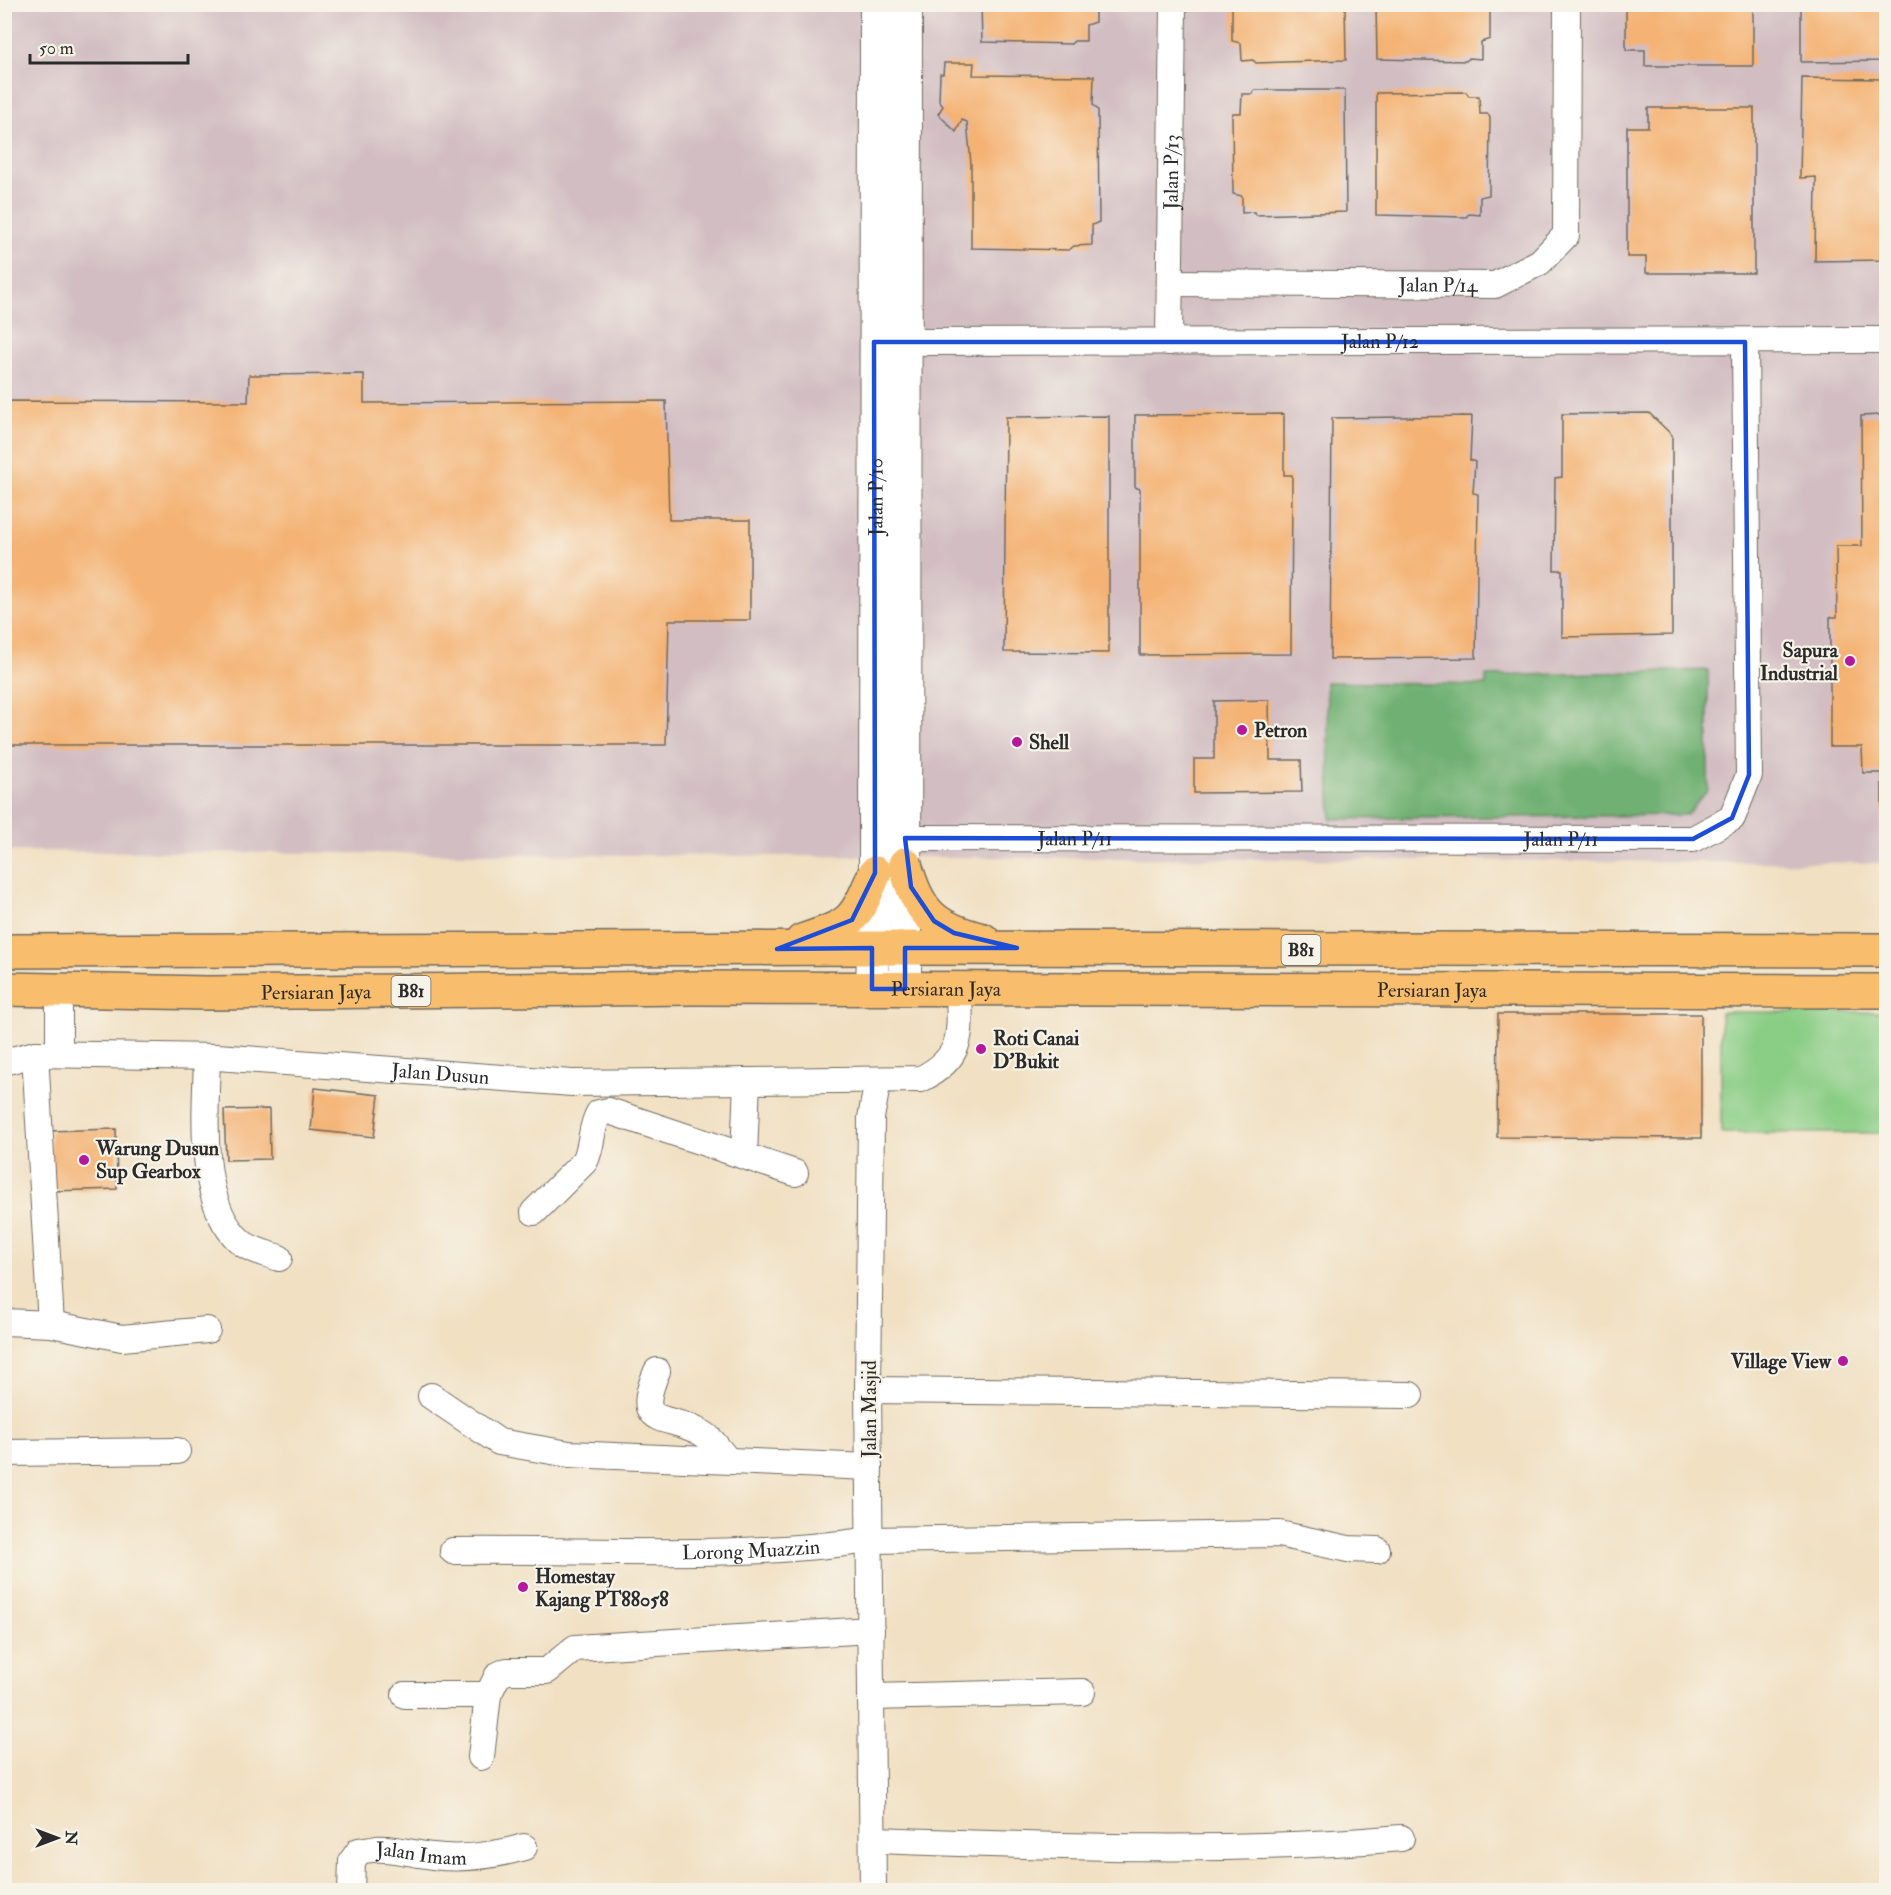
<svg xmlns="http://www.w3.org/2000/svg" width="1891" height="1895" font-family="'IM FELL Double Pica',serif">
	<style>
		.industrial { fill: #d2bec2 }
		.green { fill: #8acd85; stroke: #5a7c58; stroke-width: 1.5 }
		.forest { fill: #6fb072; stroke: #4d6e4e; stroke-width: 1.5 }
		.building { fill: #f4b374 }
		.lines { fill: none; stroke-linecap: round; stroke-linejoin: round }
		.minor-casing { stroke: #706a60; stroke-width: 28 }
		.tertiary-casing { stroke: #706a60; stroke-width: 34 }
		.primary-casing { stroke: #706a60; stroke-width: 36 }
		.minor { stroke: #fff; stroke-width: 26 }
		.tertiary { stroke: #fff; stroke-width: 32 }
		.primary { stroke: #f9be6d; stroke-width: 33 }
		.marked { fill: none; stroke: #1d4ed8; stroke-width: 4.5; stroke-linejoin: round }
		.poi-dot { fill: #b5179e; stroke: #f7f3e8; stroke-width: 2 }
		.labels { text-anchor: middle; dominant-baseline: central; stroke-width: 4.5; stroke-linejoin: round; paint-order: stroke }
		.shield { fill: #f7f3e8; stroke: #686764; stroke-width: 1.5 }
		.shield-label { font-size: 18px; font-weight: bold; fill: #2b2b2b }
		.street-label { font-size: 20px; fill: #2b2b2b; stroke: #f7f3e8 }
		.poi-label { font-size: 20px; font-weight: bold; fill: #2b2b2b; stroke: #f7f3e8; text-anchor: start }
	</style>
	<rect width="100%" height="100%" fill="#f7f3e8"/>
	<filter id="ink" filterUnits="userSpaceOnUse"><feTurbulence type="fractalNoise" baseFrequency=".0167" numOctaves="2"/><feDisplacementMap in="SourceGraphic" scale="12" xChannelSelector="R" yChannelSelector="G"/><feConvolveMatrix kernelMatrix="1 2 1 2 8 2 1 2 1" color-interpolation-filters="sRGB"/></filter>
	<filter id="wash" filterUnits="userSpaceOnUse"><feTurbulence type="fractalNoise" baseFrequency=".008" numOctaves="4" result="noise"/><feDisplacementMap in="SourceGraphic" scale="24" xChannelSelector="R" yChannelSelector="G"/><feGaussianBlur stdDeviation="1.35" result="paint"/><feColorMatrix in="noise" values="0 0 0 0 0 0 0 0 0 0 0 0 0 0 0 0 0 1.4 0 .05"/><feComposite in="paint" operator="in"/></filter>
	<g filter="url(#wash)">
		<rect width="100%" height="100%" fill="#f1e0c2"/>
		<polygon class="industrial" points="5,5 1886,5 1886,863 5,851"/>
		<rect class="green" x="1721" y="1012" width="165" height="121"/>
		<polygon class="forest" points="1708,670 1708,790 1687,815 1331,819 1326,682 1486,685 1486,676"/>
		<g id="blocks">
			<g class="building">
				<polygon points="981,4 1095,4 1095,22 1086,25 1086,41 1074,41 1071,44 982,42"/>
				<polygon points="1232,4 1345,4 1346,60 1256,63 1253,60 1242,61 1241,43 1232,41"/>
				<polygon points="1376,4 1490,4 1490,39 1481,42 1481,59 1469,58 1466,61 1377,59"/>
				<polygon points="1626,4 1753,4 1753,66 1645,66 1645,50 1626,50"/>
				<polygon points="1801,4 1886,4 1886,61 1801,62"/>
				<polygon points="944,63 974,63 973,75 1094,76 1093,105 1098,110 1099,222 1092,225 1092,245 1074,246 1069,250 971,248 971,164 967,122 962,120 956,132 938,114 943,106 939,101 940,74 943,74"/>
				<polygon points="1802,78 1886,79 1886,260 1815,261 1816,177 1800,178"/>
				<polygon points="1255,90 1345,90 1346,212 1256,215 1254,212 1242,213 1242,196 1233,194 1232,116 1233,113 1241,113 1242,94 1252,94"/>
				<polygon points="1466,92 1469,96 1479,96 1480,114 1488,114 1490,118 1489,195 1480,197 1480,215 1469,214 1466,217 1376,215 1376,93"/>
				<polygon points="1648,108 1754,108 1754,273 1646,273 1646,257 1627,257 1627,127 1648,127"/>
				<polygon points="364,374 364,403 666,401 669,520 750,520 750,620 669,620 666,745 4,745 4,401 248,402 249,375"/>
				<polygon points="1649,413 1672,435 1672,635 1562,637 1562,570 1554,570 1555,478 1562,477 1562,414"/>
				<polygon points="1284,414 1284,475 1292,475 1291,654 1140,655 1140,489 1135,487 1135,415"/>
				<polygon points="1881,415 1881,425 1886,425 1886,813 1882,813 1882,773 1863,773 1862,747 1830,747 1830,617 1837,617 1836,546 1862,546 1861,416"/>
				<polygon points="1109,416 1109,653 1004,652 1006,417"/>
				<polygon points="1472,416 1470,460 1475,462 1473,493 1478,494 1476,658 1330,659 1332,418"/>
				<polygon points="1269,700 1270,760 1301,760 1302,792 1194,793 1194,759 1214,759 1214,701"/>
				<polygon points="1498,1014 1701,1014 1701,1138 1497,1137"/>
				<polygon points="315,1088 379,1095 374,1137 311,1130"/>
				<polygon points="269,1109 270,1159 226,1160 224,1110"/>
				<polygon points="116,1129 117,1189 52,1191 50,1131"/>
			</g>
		</g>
	</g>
	<g filter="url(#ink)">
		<use href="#blocks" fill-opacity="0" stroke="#706a60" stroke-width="1.5"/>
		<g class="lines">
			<defs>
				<g id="minor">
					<path id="s1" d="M 1171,283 L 1495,285 L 1540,262 L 1566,235 L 1567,4"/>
					<path id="s2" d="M 888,342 L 1886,340"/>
					<path id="s3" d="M 1169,342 L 1173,4"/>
					<path id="s4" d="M 905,838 L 1693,839 L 1732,818 L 1749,775 L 1745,342"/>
					<polyline points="35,1054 51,1324"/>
					<polyline points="59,1054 59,991"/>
					<path d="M 207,1057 C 206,1109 196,1204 241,1242 C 250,1250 268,1254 279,1258"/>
					<path id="s5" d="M 4,1062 L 35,1054 L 217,1057 L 572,1083 L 921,1079 C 965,1057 960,1033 959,988"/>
					<polyline points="744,1156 795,1173"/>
					<path d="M 534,1212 L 585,1161 C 593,1145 590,1128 599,1113 L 609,1111 L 744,1156 L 747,1081"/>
					<polyline points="4,1322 51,1324 122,1338 207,1330"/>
					<path d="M 657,1371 C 631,1432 668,1411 705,1435 C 713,1440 720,1452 727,1459"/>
					<polyline points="868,1390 1410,1395"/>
					<polyline points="431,1396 499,1442 569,1454 869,1467"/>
					<polyline points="4,1453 177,1451"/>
					<path id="s6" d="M 453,1551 C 591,1549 733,1560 870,1540 L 1279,1534 L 1348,1549 L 1377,1550"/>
					<polyline points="405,1695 488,1695 498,1675 507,1671 547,1671 575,1648 871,1630"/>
					<polyline points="872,1697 1082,1692"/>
					<polyline points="481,1757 488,1695"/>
					<path d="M 874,1840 C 1050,1846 1225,1854 1401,1838"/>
					<path id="s7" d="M 351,1890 L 352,1861 L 359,1851 C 385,1845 407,1853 433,1856 C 465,1860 493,1856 524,1847"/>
					<polyline points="873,1890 868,1390 871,1118 878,1080"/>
				</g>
				<g id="tertiary">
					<path id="s8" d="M 872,989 L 875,873 L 876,4"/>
					<polyline points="905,989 906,4"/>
				</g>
				<g id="primary">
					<path d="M 905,864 C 918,913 934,928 983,940"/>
					<path d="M 802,941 C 853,924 854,922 875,873"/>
					<polyline points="4,951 872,948 1886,950"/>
					<path id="s9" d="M 4,989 L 207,993 L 694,988 L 1886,991"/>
				</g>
			</defs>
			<use href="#minor" class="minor-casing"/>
			<use href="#tertiary" class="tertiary-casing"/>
			<use href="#primary" class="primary-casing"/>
			<use href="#minor" class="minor"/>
			<use href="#tertiary" class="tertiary"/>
			<use href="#primary" class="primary"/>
		</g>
	</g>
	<path class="marked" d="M 874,342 L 1745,342 L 1749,775 L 1732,818 L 1693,839 L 905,838 L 911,887 L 934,921 L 954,933 L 1017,948 L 905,948 L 905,989 L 872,989 L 872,948 L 777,949 L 852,920 L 875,873 Z"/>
	<g class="poi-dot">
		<circle cx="1850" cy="661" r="6"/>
		<circle cx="1242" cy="730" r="6"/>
		<circle cx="1017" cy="742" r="6"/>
		<circle cx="981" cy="1049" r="6"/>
		<circle cx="84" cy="1160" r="6"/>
		<circle cx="1843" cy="1361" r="6"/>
		<circle cx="523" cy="1587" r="6"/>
	</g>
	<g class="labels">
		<g class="shield">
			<rect x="1281.5" y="935" width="39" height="30" rx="4.5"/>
			<rect x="391.5" y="976" width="39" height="30" rx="4.5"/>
		</g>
		<g class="shield-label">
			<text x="1301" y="950">B81</text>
			<text x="411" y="991">B81</text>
		</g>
		<g class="street-label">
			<text stroke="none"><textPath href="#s3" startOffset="170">Jalan P/13</textPath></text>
			<text stroke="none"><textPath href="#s1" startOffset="267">Jalan P/14</textPath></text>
			<text stroke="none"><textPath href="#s2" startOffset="492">Jalan P/12</textPath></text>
			<text stroke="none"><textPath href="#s8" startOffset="492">Jalan P/10</textPath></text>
			<text stroke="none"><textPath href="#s4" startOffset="170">Jalan P/11</textPath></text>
			<text stroke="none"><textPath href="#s4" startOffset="656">Jalan P/11</textPath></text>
			<text stroke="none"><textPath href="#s9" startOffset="942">Persiaran Jaya</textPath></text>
			<text stroke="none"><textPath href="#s9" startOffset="1428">Persiaran Jaya</textPath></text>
			<text stroke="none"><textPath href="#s9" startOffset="312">Persiaran Jaya</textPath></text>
			<text stroke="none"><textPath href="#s5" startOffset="438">Jalan Dusun</textPath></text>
			<text transform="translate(869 1409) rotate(-90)">Jalan Masjid</text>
			<text stroke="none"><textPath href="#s6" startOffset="298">Lorong Muazzin</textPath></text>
			<text stroke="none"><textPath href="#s7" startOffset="104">Jalan Imam</textPath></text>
		</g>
		<g class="poi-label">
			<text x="1838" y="650" text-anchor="end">Sapura<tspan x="1838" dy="23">Industrial</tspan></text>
			<text x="1254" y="730">Petron</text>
			<text x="1029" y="742">Shell</text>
			<text x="993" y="1038">Roti Canai<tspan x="993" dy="23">D'Bukit</tspan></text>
			<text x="96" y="1148">Warung Dusun<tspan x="96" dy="23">Sup Gearbox</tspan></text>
			<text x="1831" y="1361" text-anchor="end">Village View</text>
			<text x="535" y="1576">Homestay<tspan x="535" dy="23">Kajang PT88058</tspan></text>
		</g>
	</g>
	<rect width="1891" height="1895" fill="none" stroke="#f7f3e8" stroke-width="24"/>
	<g transform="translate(57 1838) rotate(90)" stroke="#f7f3e8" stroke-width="4.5" paint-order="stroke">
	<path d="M0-4.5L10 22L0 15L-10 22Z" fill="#2b2b2b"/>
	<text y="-9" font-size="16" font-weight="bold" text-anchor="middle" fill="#2b2b2b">N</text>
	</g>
	<path d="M30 54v9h158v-9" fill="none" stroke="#2b2b2b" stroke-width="3"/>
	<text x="39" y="54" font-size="18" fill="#2b2b2b" stroke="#f7f3e8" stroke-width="4.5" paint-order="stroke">50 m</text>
</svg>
